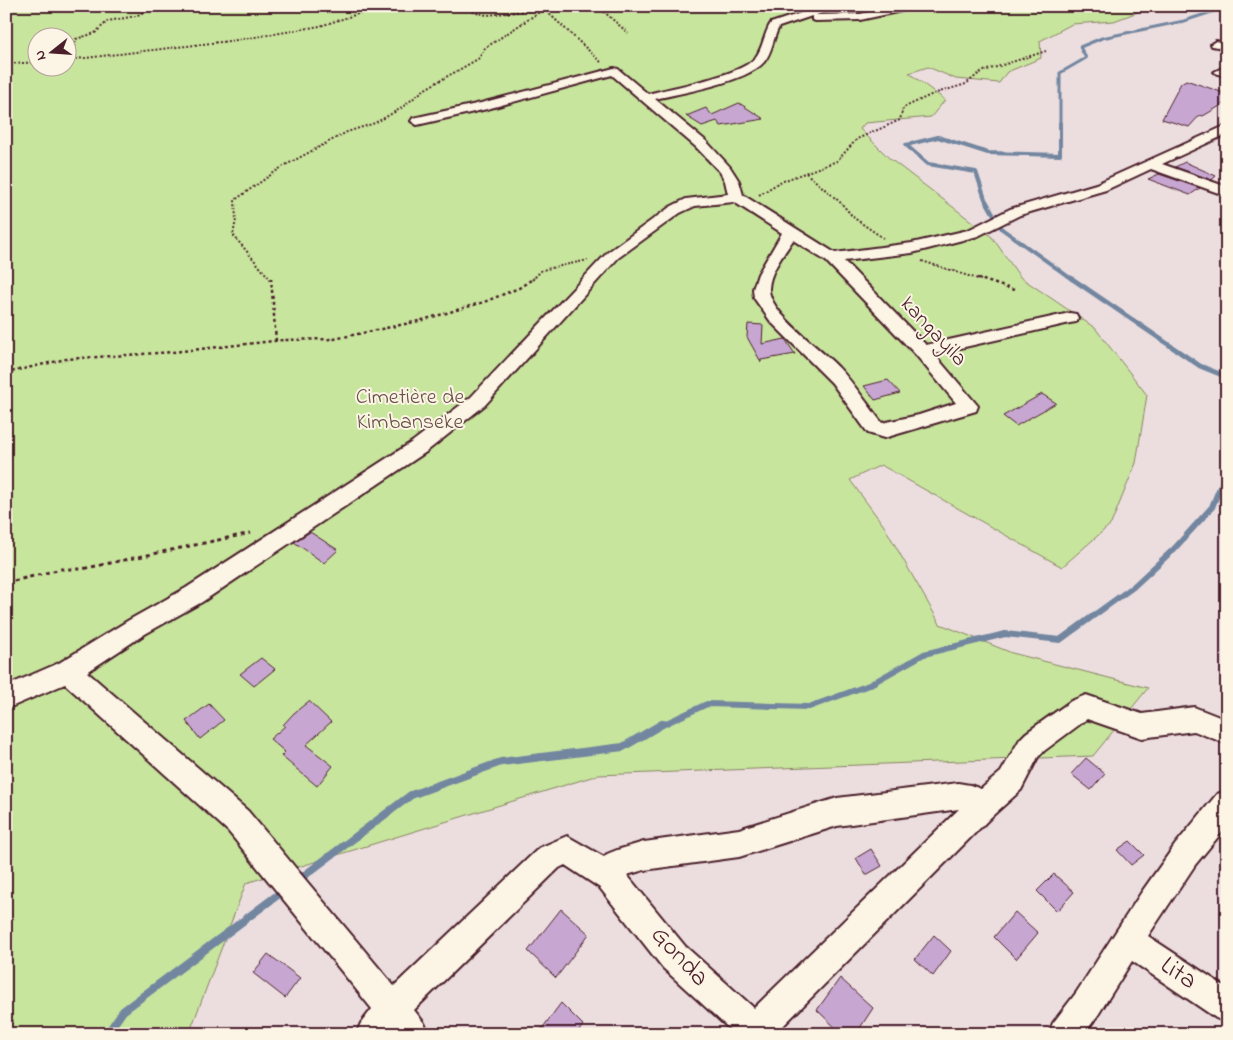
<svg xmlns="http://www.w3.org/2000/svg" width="1233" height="1040" font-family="'Indie Flower',sans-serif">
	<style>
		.green { fill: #c7e59d; stroke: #888264; fill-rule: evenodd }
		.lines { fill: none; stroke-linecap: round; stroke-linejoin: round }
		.stream-far4 { stroke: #7386a0; stroke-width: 3 }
		.stream-far3 { stroke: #7386a0; stroke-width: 4 }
		.stream-far2 { stroke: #7386a0; stroke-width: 5 }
		.stream-far1 { stroke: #7386a0; stroke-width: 6 }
		.stream { stroke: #7386a0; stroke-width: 8 }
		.building { fill: #c7a7d2; stroke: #4a1f2b }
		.street-casing { stroke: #4a1f2b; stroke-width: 4 }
		.path-far2 { stroke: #4a1f2b; stroke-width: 2; stroke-dasharray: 2 2; stroke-linecap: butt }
		.path-far1 { stroke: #4a1f2b; stroke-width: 2.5; stroke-dasharray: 3 3; stroke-linecap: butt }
		.path { stroke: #4a1f2b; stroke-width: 3; stroke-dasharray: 4 4; stroke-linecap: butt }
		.street { fill: #fcf5e5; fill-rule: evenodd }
		.labels { text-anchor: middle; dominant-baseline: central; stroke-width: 4; stroke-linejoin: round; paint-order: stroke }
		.street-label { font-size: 22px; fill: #4a1f2b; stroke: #fcf5e5 }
		.park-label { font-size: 22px; fill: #695048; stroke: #fcf5e5 }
		.near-street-label { font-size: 26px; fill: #4a1f2b; stroke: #fcf5e5 }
	</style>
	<rect width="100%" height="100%" fill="#ecdedf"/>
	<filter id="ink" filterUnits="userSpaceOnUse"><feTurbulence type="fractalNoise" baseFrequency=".02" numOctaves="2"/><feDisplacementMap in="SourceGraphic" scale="10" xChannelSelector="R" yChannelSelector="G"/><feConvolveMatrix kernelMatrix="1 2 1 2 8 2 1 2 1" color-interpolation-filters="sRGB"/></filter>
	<g filter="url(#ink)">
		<path class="green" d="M 6,6 L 1141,6 L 1138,12 L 1114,21 L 1072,24 L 1040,41 L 1041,58 L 1007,72 L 999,83 L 956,79 L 928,67 L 909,73 L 945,100 L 931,117 L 865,123 L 860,129 L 889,158 L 992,237 L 1020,277 L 1095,328 L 1147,395 L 1136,463 L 1111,524 L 1062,567 L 881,465 L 850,480 L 884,526 L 940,624 L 1012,653 L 1148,688 L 1093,756 L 598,775 L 246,883 L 189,1034 L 6,1034 ZM 38,38 L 68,38 L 68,68 L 38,68 Z"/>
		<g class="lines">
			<polyline class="stream-far4" points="1060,124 1060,73 1086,58 1080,47 1102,38 1184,21 1227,7"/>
			<polyline class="stream-far3" points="1060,123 1060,155 988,153 938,137 906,145 928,164 976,172 985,199 1002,229 1073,280"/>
			<g class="stream-far2">
				<polyline points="1071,278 1200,366 1227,377"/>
				<polyline points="1225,477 1227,471"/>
			</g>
			<polyline class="stream-far1" points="660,726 707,704 809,707 869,685 924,654 1005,634 1060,640 1133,587 1174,549 1212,507 1225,475"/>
			<g class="stream">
				<polyline points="297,881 411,795 501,762 623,747 662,724"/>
				<polyline points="107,1034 123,1011 283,891"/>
			</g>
		</g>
		<g class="building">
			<polygon points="1186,80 1227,94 1227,102 1203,116 1200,115 1189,127 1162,119 1181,83"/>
			<polygon points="739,103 764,119 721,126 717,121 702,126 686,116 706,108 712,115"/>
			<polygon points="1185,162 1216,176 1212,180 1175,167"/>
			<polygon points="1159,174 1200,188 1190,195 1148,179"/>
			<polygon points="748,324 763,325 762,344 785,339 795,354 761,360 761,362 747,337"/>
			<polygon points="888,380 900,393 875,400 864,386"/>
			<polygon points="1042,394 1056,403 1016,426 1003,416"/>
			<polygon points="310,532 338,550 324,563 294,542"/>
			<polygon points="261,658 275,669 254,686 240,674"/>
			<polygon points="309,701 331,722 306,745 333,766 317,786 281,756 285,752 270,739 285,726 283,725 294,713"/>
			<polygon points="209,704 224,720 200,739 186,721"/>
			<polygon points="1086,758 1105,774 1091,790 1071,774"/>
			<polygon points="1130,841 1144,855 1131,865 1117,850"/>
			<polygon points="871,849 882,866 866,875 856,858"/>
			<polygon points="1054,874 1074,892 1057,911 1037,891"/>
			<polygon points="561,909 589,934 556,978 528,951"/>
			<polygon points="1015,912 1038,933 1016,959 994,937"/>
			<polygon points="934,935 951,951 933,976 915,959"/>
			<polygon points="268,954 300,978 285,998 253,973"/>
			<polygon points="840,978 873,1008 856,1034 842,1034 817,1010"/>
			<polygon points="561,1003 583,1025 577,1034 538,1034"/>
		</g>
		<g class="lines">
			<defs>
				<g id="street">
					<path d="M 822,6 L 838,6 L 816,15 L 860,14 L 896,6 L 916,6 L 911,9 L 860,20 L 816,21 L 812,20 L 812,16 L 779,27 C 773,38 772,53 764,62 C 747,82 681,93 655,99 L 706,141 L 730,167 L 739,181 L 743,195 L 835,253 L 912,243 L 968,230 L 1010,209 L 1096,184 L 1227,125 L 1227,134 L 1162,164 L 1227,187 L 1227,196 L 1151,169 L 1106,190 L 1020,215 L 978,236 L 912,253 L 844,261 L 926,345 L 1070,313 L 1076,314 L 1078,318 L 1076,322 L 1070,323 L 934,354 L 978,406 L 976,411 L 884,438 L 868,433 L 832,383 L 771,322 L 754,298 L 753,289 L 758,274 L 782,233 L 734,202 L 695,206 L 680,213 L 618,258 L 485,405 L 426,452 L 202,602 L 145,634 L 87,672 L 248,811 L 394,986 L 539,848 L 567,836 L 604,857 L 607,854 L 617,850 L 644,842 L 739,829 L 837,798 L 958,783 L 970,785 L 981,789 L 1001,772 L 1020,739 L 1026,733 L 1071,701 L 1086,695 L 1142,714 L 1194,707 L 1227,720 L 1227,744 L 1194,731 L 1142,738 L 1087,719 L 1044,751 L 1038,757 L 1021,790 L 991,817 L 775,1034 L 735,1034 L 663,968 L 600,888 L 565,865 L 559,868 L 414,1010 L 424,1023 L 429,1034 L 356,1034 L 361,1023 L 372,1009 L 228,831 L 65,684 L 6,709 L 6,686 L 59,663 L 129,620 L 186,588 L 412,442 L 471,397 L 608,252 L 670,207 L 686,199 L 728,194 L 725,181 L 720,172 L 696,147 L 612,75 L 487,109 L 417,125 L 411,121 L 413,118 L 481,103 L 614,68 L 618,69 L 648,94 C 672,87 740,76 755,58 C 763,49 764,33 771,23 ZM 793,240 L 826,261 L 916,355 L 956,403 L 919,415 L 882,423 C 868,405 855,385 839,368 C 823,350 768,313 769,288 C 770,271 784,254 793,240 ZM 959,809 L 754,1008 L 685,946 L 627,875 L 644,870 L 739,857 L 837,826 Z"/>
					<polygon points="1216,41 1227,43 1227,49 1212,46 1211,44"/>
					<polygon points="1220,69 1227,71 1227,78 1214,72"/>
					<polygon points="1227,791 1227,826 1195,865 1148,936 1227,988 1227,1023 1216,1018 1132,961 1098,1015 1084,1034 1048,1034 1053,1023 1076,993 1141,893 1175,845 1217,794"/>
				</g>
			</defs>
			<use href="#street" class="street-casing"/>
			<g class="path-far2">
				<polyline points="462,6 476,13 487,15 544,9 601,62"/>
				<polyline points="593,6 602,10 628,33"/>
				<polyline points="68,51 75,47 76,39 95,33 108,21 136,16 149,9 149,6"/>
				<polyline points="68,60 237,40 286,32 320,26 364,12 393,6"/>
				<polyline points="6,64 38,62"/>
				<polyline points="806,173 841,203 854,218 883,238"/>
				<polyline points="759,195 780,182 837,161 857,139 900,120 903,108 933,94 966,84 981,72 1046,51"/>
				<polyline points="922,261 981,280"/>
				<polyline points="271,280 233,235 236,220 235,200 282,167 347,132 375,123 400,109 425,89 478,59 485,48 544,9 544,6"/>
				<polyline points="532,280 542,270 588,260"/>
			</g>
			<g class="path-far1">
				<polyline points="271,278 276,341"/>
				<polyline points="977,278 1014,290"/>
				<polyline points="6,373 66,359 173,352 283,340 334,339 419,321 484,302 519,288 534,278"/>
			</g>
			<polyline class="path" points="6,583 61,569 82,569 251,533"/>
			<use href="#street" class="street"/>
		</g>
	</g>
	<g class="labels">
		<g class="street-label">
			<text transform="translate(933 332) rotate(47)">kangayila</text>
		</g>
		<g class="park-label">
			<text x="410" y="398">Cimetière de<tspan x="410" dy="25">Kimbanseke</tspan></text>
		</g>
		<g class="near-street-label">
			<text transform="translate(679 957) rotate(47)">Gonda</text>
			<text transform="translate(1178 974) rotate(34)">Lita</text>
		</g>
	</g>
	<rect width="1233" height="1040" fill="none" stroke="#fcf5e5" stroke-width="25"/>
	<rect x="12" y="12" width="1208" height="1015" fill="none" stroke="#4a1f2b" stroke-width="2" filter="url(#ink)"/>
	<g transform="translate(52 52) rotate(253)"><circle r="24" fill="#fcf5e5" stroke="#b59f9b"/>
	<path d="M0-4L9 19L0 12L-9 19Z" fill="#4a1f2b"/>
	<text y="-8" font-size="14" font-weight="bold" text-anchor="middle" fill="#4a1f2b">N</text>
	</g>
</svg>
